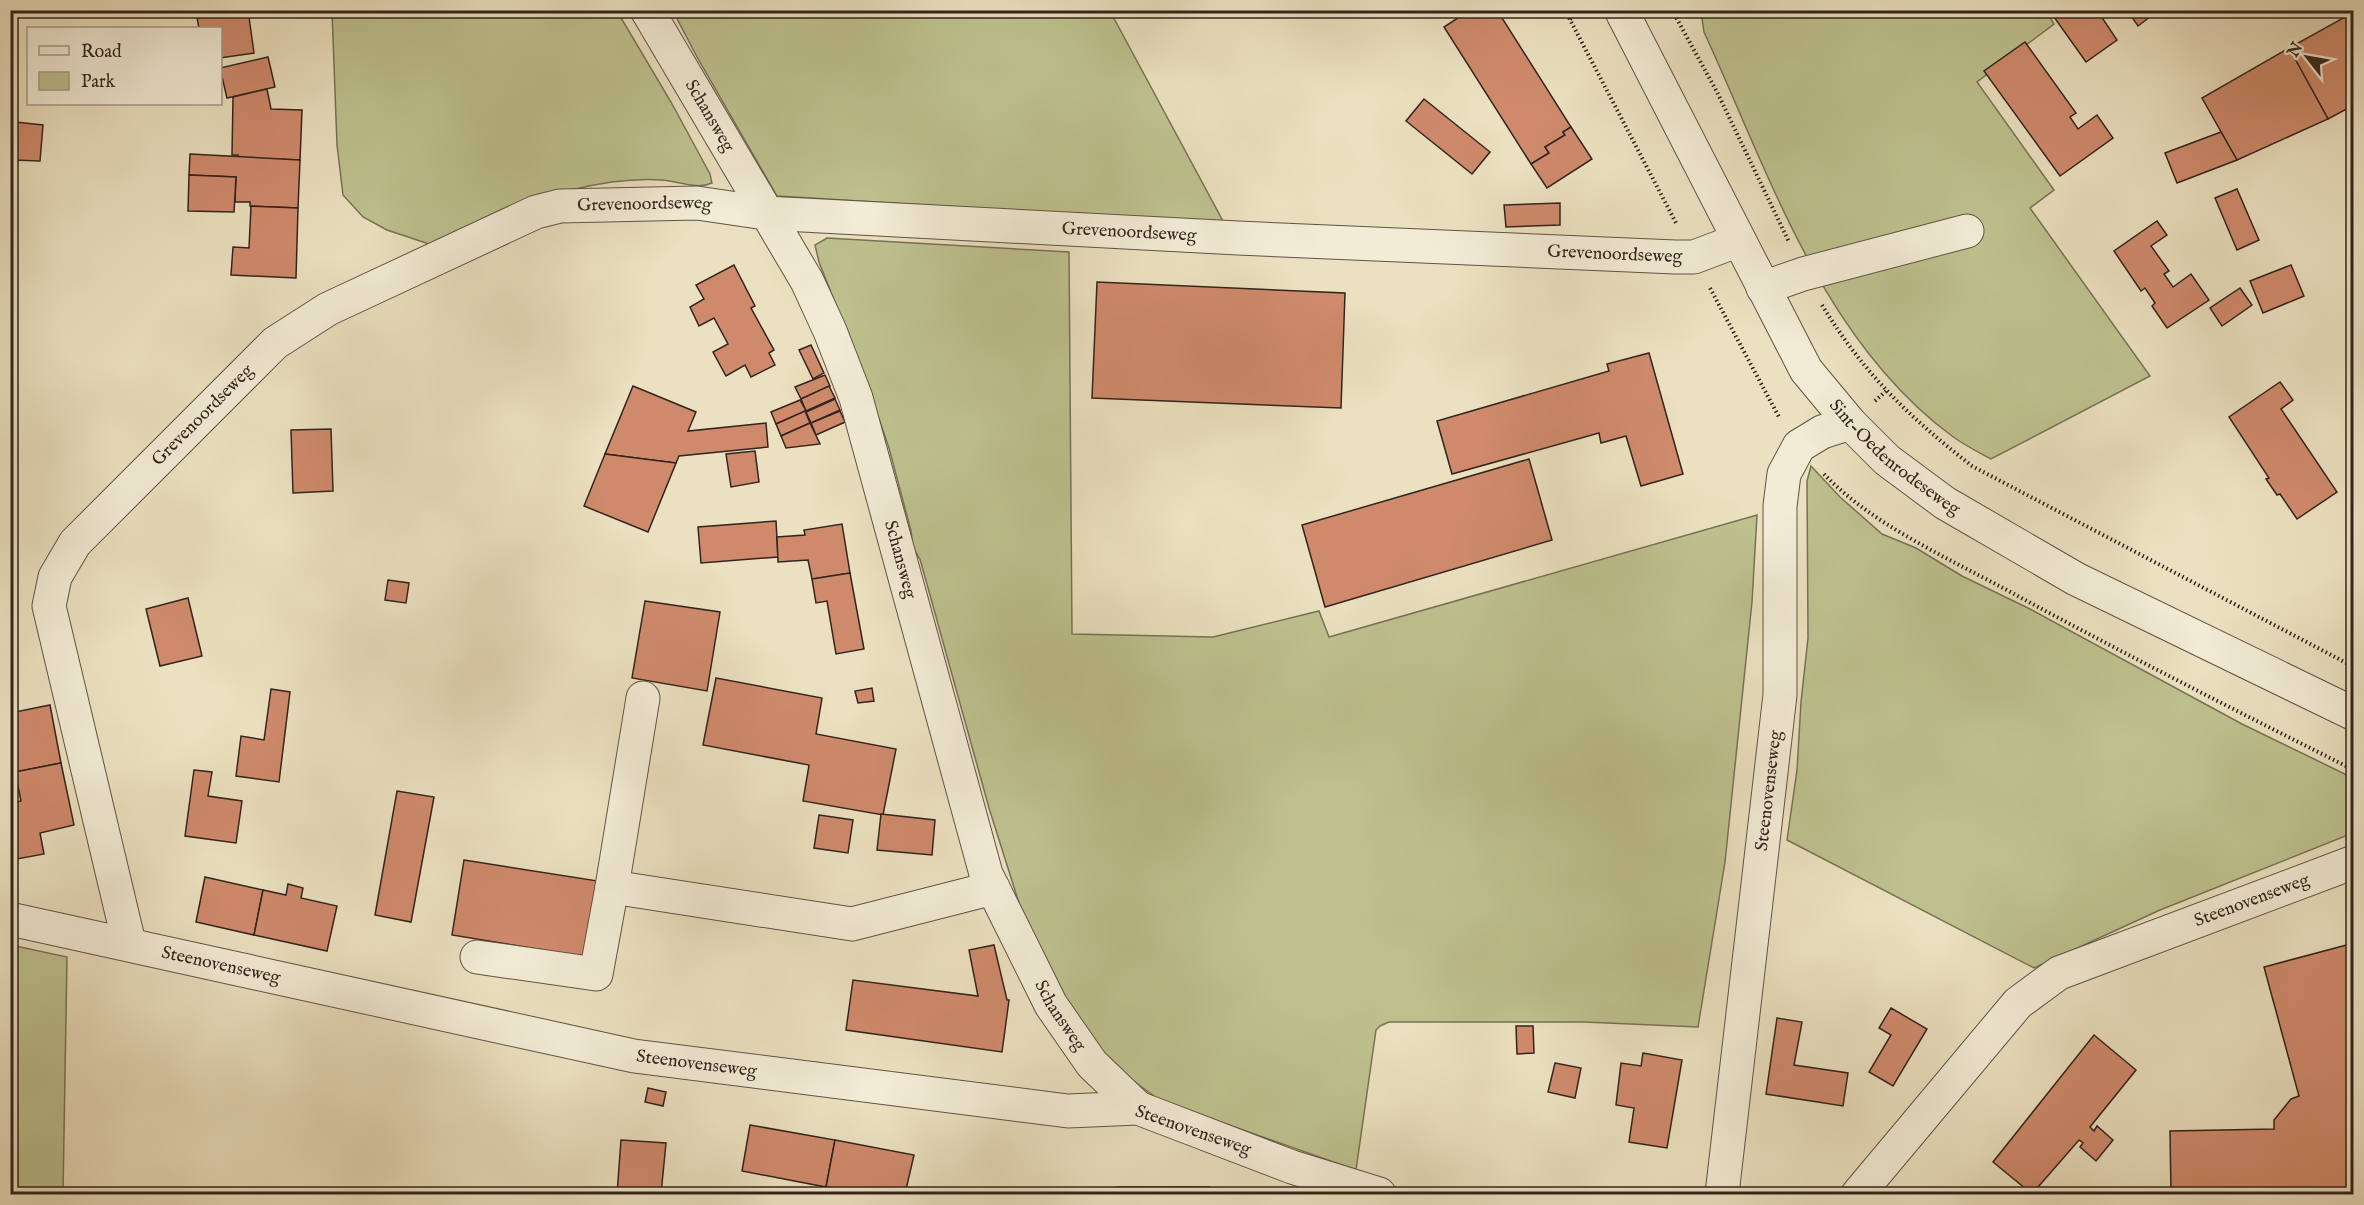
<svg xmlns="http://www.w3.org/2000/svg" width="2364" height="1205" font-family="'IM FELL English',serif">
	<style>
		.green { fill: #bdc18e; stroke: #787256; stroke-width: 1.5 }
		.building { fill: #cf8a6c; stroke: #32241e; stroke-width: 1.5 }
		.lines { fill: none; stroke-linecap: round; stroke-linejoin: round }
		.minor-casing { stroke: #605346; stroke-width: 35 }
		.path { stroke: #32241e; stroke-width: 4; stroke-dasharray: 1.5 3; stroke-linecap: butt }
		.minor { stroke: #f2ebd5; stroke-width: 33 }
		.labels { text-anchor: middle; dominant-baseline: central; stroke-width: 5; stroke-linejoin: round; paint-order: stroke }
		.street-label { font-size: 18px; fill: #32241e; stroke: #f2ebd5 }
	</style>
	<rect width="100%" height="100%" fill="#ebe0bf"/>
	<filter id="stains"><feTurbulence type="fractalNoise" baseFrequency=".00333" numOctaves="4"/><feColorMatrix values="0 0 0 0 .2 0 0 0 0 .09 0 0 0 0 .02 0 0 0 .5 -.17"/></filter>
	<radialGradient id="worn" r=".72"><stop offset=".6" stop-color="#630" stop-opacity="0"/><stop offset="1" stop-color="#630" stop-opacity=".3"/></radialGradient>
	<g class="green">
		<path d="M 332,11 L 617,11 L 671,102 L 710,174 L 712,183 C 697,190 678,181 661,180 C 631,178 600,183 571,190 L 438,247 L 387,230 L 363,217 L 343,195 L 337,145 Z"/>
		<polygon points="673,11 1110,11 1224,223 777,196 697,57"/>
		<path d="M 1701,11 L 2046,11 L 2054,24 L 1977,82 L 2054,190 L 2030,208 L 2150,376 L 1991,459 C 1978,452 1964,445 1952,436 C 1822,340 1769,173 1704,32 Z"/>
		<polygon points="827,238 1069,252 1072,634 1213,637 1319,611 1329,637 1757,515 1752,602 1725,862 1698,1027 1584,1022 1389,1022 1380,1026 1376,1030 1356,1170 1161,1101 1128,1077 1080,1032 1036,957 989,808 920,559 913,548 911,531 889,448 866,381 819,262 815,245"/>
		<polygon points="1811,466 1840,497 1882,534 1916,548 1962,576 2030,609 2242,724 2353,778 2353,833 2160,910 2034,968 1787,840 1797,770 1801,702 1808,638 1807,481"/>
		<polygon points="11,945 67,957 63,1194 11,1194"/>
	</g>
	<g class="building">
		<polygon points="205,10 248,10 254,53 220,58 220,28 199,28 197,18 206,17"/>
		<polygon points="1470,10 1497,10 1571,127 1563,132 1565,135 1545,147 1549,153 1531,164 1444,27"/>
		<polygon points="2049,10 2097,10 2117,40 2086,62"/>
		<polygon points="2127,10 2159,10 2138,26"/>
		<polygon points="2354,12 2354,105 2328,119 2289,48"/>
		<polygon points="2025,42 2076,113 2070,117 2078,129 2097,115 2113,138 2060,176 1984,71"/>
		<polygon points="2289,48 2328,119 2237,160 2202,98"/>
		<polygon points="268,57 275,87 227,98 220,68"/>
		<polygon points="267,89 271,109 302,110 300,160 238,158 238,155 232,155 233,97"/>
		<polygon points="1424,99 1490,152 1472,174 1406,121"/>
		<polygon points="15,122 43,125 40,161 13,160"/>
		<polygon points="1571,127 1592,159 1547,188 1531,164 1549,153 1545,147 1565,135 1563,132"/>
		<polygon points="2221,132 2237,160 2177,183 2165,153"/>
		<polygon points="190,154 300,160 298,208 250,206 250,202 235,202 236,177 189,175"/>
		<polygon points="189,175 236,177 234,212 188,211"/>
		<polygon points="2237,189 2259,240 2237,250 2215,198"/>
		<polygon points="1560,203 1560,225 1506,227 1504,205"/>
		<polygon points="251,206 298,208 296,278 231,275 233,247 249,248"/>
		<polygon points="2157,221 2167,235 2151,246 2169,271 2164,274 2173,287 2191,274 2209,300 2167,328 2152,306 2155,303 2145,288 2141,291 2114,251"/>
		<polygon points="734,265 755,306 751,308 774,350 769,353 775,365 751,377 745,365 726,376 713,352 728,344 714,318 699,326 690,307 704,299 696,285"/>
		<polygon points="2291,265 2304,296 2263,313 2250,281"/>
		<polygon points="1097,282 1345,293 1341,408 1092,398"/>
		<polygon points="2240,288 2252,305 2222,326 2210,308"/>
		<polygon points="811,345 824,373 813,379 799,350"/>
		<polygon points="1649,353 1683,474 1641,486 1626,436 1601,443 1599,433 1452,474 1437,421 1609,371 1607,364"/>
		<polygon points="825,375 830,386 801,399 795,387"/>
		<polygon points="2280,382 2293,400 2281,409 2337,492 2297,519 2280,494 2277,495 2266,479 2269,478 2229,417"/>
		<polygon points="633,386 696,412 688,431 766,423 768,447 679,456 676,463 605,454"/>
		<polygon points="829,386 835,398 806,411 801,399"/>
		<polygon points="835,399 840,410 811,423 806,412"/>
		<polygon points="800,400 806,411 776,424 771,412"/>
		<polygon points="805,411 810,423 781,436 776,424"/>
		<polygon points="840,411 845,422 816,435 811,423"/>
		<polygon points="810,423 820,444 786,448 781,436"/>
		<polygon points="331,429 333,491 293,493 291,430"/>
		<polygon points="755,451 759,482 731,487 726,454"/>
		<polygon points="605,454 676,463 648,532 584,506"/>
		<polygon points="1529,459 1552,540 1325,607 1302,525"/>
		<polygon points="776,521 778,557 701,563 698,527"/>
		<polygon points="842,524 850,573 812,579 808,560 778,562 777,537 805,535 804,530"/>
		<polygon points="850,573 864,649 836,654 827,601 816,603 812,579"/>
		<polygon points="388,580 409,583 406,603 385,600"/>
		<polygon points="188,598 202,656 160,666 146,609"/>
		<polygon points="645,601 720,612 707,691 632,678"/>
		<polygon points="716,678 822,698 816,734 896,749 883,815 803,801 809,765 703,745"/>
		<polygon points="872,688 874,701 858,703 855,691"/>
		<polygon points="271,689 290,692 279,782 236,776 241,736 264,740"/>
		<polygon points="50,705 61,763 10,773 10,713"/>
		<polygon points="61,763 74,825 40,833 44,854 17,859 10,826 10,803 21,801 15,772"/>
		<polygon points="194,770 212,772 208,796 242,801 236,843 185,836"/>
		<polygon points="397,791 434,797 411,922 375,915"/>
		<polygon points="881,814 935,820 932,855 877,850"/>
		<polygon points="819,815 853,820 848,853 814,848"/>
		<polygon points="464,860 598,881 586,957 452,935"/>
		<polygon points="205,877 263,890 254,935 196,922"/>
		<polygon points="288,884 303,888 301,898 337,906 327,951 254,935 263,890 286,895"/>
		<polygon points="2354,943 2354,1194 2171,1194 2170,1131 2274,1129 2274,1120 2291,1099 2299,1096 2264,967"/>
		<polygon points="994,945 1007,1000 1009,1000 1002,1052 846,1030 853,980 978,996 969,950"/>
		<polygon points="1891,1008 1927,1029 1893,1086 1869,1072 1891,1035 1879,1028"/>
		<polygon points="1777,1018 1802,1022 1794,1065 1848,1073 1843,1106 1766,1094"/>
		<polygon points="1516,1026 1533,1026 1534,1053 1517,1054"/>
		<polygon points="2094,1035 2136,1070 2090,1127 2094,1131 2097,1126 2113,1140 2096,1161 2080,1147 2083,1143 2079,1140 2032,1194 1993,1162"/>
		<polygon points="1643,1053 1682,1060 1667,1148 1629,1142 1634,1108 1616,1105 1621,1063 1641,1066"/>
		<polygon points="1555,1063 1581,1068 1575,1098 1548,1092"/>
		<polygon points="648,1088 666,1092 663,1106 645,1102"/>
		<polygon points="750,1125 835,1140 826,1187 742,1171"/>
		<polygon points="621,1140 666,1143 661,1194 617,1194"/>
		<polygon points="835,1140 914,1155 905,1194 867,1194 826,1187"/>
		<rect x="1117" y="1187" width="92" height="7"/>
		<rect x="1910" y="1192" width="27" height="2"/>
	</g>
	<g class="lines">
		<defs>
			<g id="minor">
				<path id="s1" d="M 647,10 L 807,281 L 830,331 L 856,398 L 986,874 L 1051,1005 L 1092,1064 L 1138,1108"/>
				<path id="s2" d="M 1621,10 L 1806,370 L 1850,423 L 1887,460 L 1945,503 L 2076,579 L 2354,714"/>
				<polyline points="1763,288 1803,274 1967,231"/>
				<polyline points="612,887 643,698"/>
				<path id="s3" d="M 10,919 L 634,1056 L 1068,1111 L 1138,1108 L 1292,1167 L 1379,1194"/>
				<path id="s4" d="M 129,943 L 49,606 L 55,577 L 75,543 L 275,343 L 328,309 L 536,212 L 560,206 L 697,203 L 765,213 L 1238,238 L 1675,257 L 1694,257 L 1739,240"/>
				<polyline points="477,957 596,974 612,887 852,924 993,888"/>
				<path id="s5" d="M 1722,1194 L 1780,695 L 1780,506 L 1784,474 L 1799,446 L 1822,432 L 1850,423"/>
				<path id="s6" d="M 1858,1194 L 2018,1003 L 2059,973 L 2354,862"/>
			</g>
		</defs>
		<use href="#minor" class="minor-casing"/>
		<g class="path">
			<polyline points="1565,10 1676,223"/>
			<polyline points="1672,10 1717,92 1789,242"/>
			<polyline points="1570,19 1583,10"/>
			<polyline points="1710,288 1780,419"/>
			<path d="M 1822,305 C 1864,374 1909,417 1972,466 L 2354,667"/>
			<polyline points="1875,401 1886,391"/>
			<path d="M 1824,474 C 1869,522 1945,557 2003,588 C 2119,651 2236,711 2354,770"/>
		</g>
		<use href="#minor" class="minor"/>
	</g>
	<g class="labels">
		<g class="street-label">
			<text stroke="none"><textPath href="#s1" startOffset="123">Schansweg</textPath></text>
			<text stroke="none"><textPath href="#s4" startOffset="1100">Grevenoordseweg</textPath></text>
			<text stroke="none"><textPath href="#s4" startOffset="1586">Grevenoordseweg</textPath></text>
			<text stroke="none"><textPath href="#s4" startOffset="2072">Grevenoordseweg</textPath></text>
			<text stroke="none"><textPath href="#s4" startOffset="596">Grevenoordseweg</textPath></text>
			<text stroke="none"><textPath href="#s2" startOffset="530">Sint-Oedenrodeseweg</textPath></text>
			<text stroke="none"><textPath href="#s1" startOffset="609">Schansweg</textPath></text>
			<text stroke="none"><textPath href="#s5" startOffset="406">Steenovenseweg</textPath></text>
			<text stroke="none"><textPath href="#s6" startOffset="506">Steenovenseweg</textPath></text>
			<text stroke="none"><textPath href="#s3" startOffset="216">Steenovenseweg</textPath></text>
			<text stroke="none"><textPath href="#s1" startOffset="1095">Schansweg</textPath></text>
			<text stroke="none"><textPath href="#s3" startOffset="702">Steenovenseweg</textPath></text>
			<text transform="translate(1193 1131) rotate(19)">Steenovenseweg</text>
		</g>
	</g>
	<rect width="2364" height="1205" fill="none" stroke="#ebe0bf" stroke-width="36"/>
	<rect x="12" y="12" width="2340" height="1181" fill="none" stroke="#32241e" stroke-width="3"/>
	<rect x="18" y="18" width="2328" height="1169" fill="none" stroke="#32241e" stroke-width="1.5"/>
	<rect x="27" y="27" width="195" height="78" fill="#f2ebd5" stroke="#a59b8c" stroke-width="1.5"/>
	<rect x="39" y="46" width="30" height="9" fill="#f2ebd5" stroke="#a59b8c" stroke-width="1.5"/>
	<text x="81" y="57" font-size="18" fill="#32241e">Road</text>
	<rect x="39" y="72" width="30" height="18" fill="#bdc18e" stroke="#a59b8c" stroke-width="1.5"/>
	<text x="81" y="87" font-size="18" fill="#32241e">Park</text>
	<g transform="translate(2307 57) rotate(301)" stroke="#f2ebd5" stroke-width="4.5" paint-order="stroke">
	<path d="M0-4.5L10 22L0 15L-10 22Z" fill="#32241e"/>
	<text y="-9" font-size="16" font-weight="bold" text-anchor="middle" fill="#32241e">N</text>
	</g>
	<rect width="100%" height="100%" filter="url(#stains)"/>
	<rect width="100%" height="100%" fill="url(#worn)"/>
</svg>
